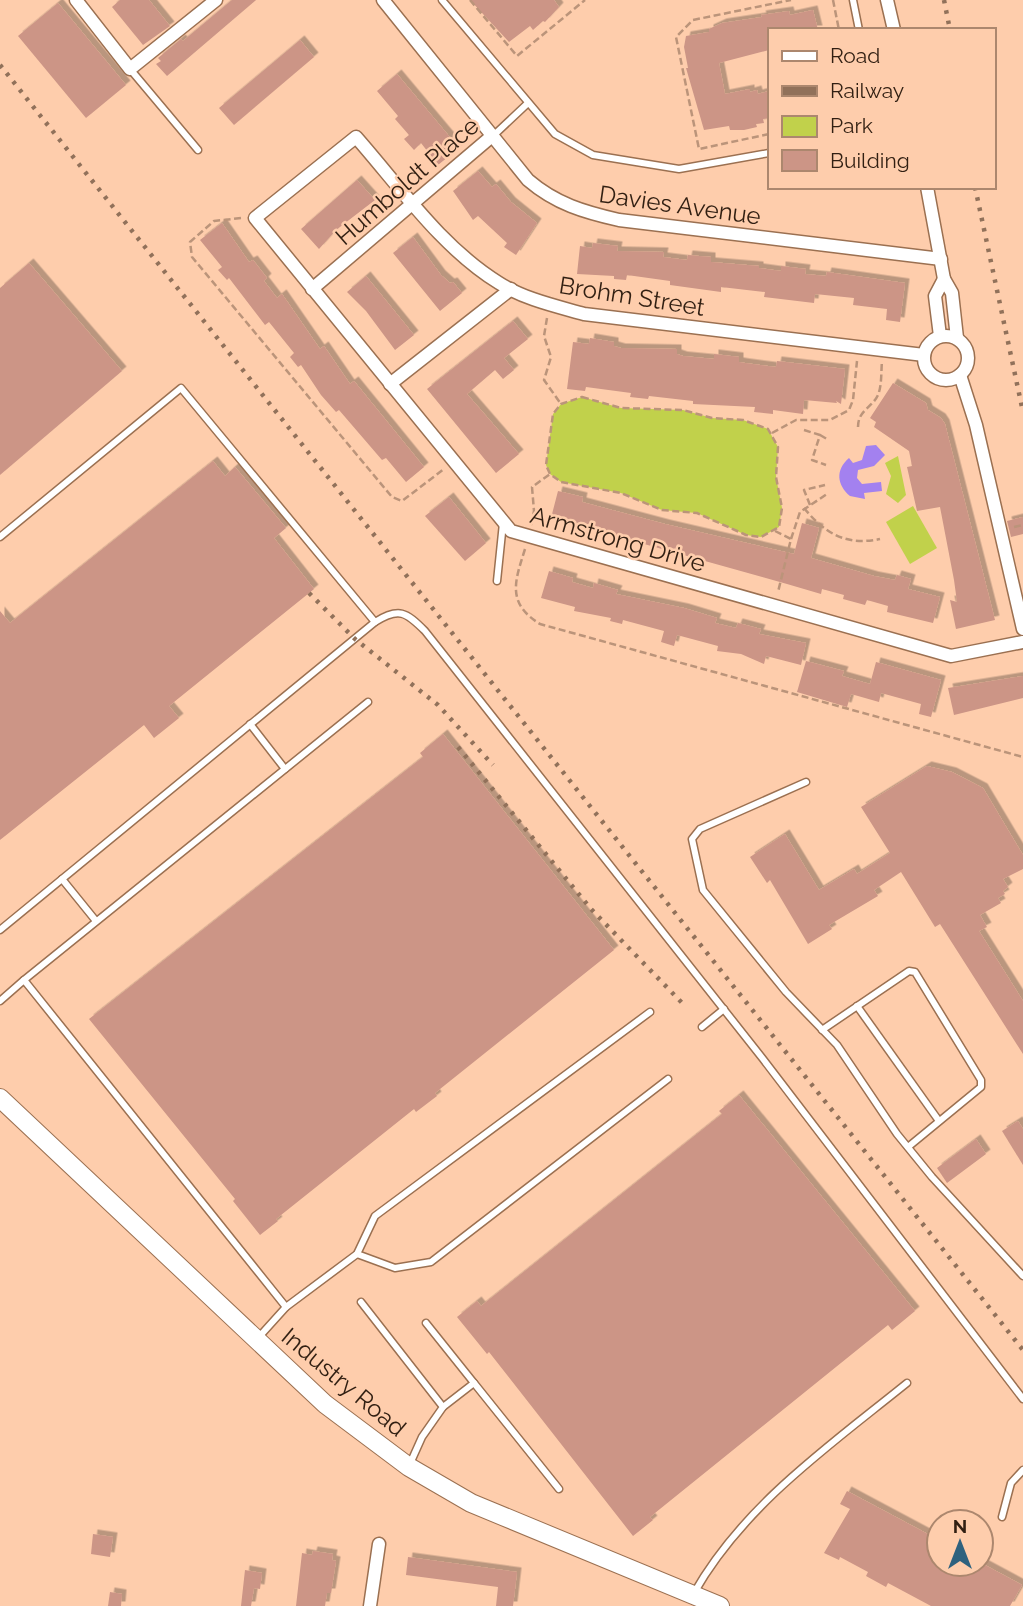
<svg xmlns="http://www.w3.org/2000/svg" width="1023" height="1606" font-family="Raleway,sans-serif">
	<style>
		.green { fill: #c1d14b }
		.water { fill: #a381ef }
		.building { fill: #cc9586; filter: url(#shadow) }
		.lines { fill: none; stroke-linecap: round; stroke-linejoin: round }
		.lane-casing { stroke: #9b7051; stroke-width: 9 }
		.street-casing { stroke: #9b7051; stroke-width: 15 }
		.secondary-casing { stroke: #9b7051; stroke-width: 20 }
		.path { stroke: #bb947a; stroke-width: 2.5; stroke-dasharray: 7 3.5; stroke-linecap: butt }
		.lane { stroke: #fff; stroke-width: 6 }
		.street { stroke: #fff; stroke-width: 12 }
		.secondary { stroke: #fff; stroke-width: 18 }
		.rail { stroke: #91715a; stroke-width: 4.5; stroke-dasharray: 3.5 7; stroke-linecap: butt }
		.labels { text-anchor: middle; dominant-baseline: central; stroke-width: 5; stroke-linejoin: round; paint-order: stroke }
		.street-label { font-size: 24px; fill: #311f12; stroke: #fecdac }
	</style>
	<defs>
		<filter id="shadow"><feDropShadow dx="4.5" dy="-4.5" stdDeviation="0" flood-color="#0004"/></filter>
	</defs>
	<rect width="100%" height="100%" fill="#fecdac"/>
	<g class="green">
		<polygon points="582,397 621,408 683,410 712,418 743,420 768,429 778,447 776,477 782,508 779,527 761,537 746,535 697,513 662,510 621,493 561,482 550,474 546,465 553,414 561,404"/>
		<polygon points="898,456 906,495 898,503 886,494 891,476 885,463"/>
		<polygon points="913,506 937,548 910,564 886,522"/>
	</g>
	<path class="water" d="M 876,445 L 885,455 L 874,466 L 858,470 L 857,478 L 862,484 L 881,482 L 882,491 L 864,493 L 865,499 L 850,496 C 837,485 835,470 849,458 L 853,463 L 862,460 L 866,446 Z"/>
	<g class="building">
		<polygon points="120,0 149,0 170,26 143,45 112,7"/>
		<polygon points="232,0 256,0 167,76 156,64 161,61 158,58 181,39 183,41"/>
		<polygon points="470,0 554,0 559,7 545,22 543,21 533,30 530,26 509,42"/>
		<polygon points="58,3 126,85 86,118 18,36"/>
		<polygon points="813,10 818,30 769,30 769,50 719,63 725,94 750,89 750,92 757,90 758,94 769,91 769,118 763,119 764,123 756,124 757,127 744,130 730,130 729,126 704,130 686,68 688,68 684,47 686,36 709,32 709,29 722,23 762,17 761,15 789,11 790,15"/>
		<polygon points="300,40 314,57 234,125 219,108"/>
		<polygon points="397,74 459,148 438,165 421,143 414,150 404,139 409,135 395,119 398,116 377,91"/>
		<polygon points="478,171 492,187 496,184 511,202 537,223 516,255 504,247 507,243 478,216 473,220 453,191"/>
		<polygon points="357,180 375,200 336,230 319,249 301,229"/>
		<polygon points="222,223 249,262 253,260 267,278 264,281 277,298 282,294 320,349 324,346 350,384 354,381 424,467 406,482 386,458 382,460 339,410 336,412 321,395 301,365 298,367 290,357 294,353 269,322 265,325 229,278 227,280 218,270 222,267 200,240"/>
		<polygon points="413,237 441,275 450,283 453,282 462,293 440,311 393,253"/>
		<polygon points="593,243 618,246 617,251 664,252 663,257 687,260 688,255 699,256 711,257 711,262 759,266 759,268 781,271 781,266 806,269 805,274 826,276 827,272 905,283 900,322 886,320 887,309 853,305 854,298 815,294 814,303 764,297 765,292 721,287 721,292 670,285 670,281 627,275 626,280 614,279 614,276 577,274 580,246 592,248"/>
		<polygon points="29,263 122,371 0,475 0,288"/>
		<polygon points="366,276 414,335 395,350 366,311 347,292"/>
		<polygon points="513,321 528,339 504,358 514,370 503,379 495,370 467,394 519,454 496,473 427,389"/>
		<polygon points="590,338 614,342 614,346 621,348 677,349 677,354 683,356 714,359 714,354 739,357 739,362 745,363 776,367 777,361 845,369 841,404 836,401 837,403 804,400 803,414 773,410 773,414 754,412 755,407 693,404 693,401 649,396 648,399 630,397 631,393 586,387 585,391 567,389 573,342 589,344"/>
		<polygon points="893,383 926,403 928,410 941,418 945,424 995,620 956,629 950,600 957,602 954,580 940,507 917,511 907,467 912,466 909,451 874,427 876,422 870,418"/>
		<polygon points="213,461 225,476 235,467 286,528 274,538 314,589 169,706 179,718 154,738 144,725 0,840 0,611 10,623"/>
		<polygon points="558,491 583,497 582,502 665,524 794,554 802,523 819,528 811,558 874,576 895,580 897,575 911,579 908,589 940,597 933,623 887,612 888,606 867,600 865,605 843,599 844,595 822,589 821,594 787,584 551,518"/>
		<polygon points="449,497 486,543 465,561 425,516"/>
		<polygon points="1023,517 1023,534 1011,537 1007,521"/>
		<polygon points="549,571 573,578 572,582 593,588 594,583 618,590 616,594 684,608 717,618 715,623 736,628 738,623 761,629 759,634 806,643 801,665 766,656 764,664 741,654 717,651 718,646 677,635 674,646 661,642 664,631 623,620 622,624 610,621 611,618 574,611 575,607 541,598"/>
		<polygon points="806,661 844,671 842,676 870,684 876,662 941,680 931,717 919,714 921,704 881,693 879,702 851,694 847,707 797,692"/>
		<polygon points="1023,676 1023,698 954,715 948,688"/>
		<polygon points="443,734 614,950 435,1093 437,1096 416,1112 414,1109 276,1219 278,1221 260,1235 233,1201 235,1199 89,1019 423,757 420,753"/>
		<polygon points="927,766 952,772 983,788 1023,855 1023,869 1003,879 1008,887 1003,891 1005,894 998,898 1001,903 980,915 987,927 979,931 1023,1001 1023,1054 940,924 935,927 901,872 874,890 878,896 829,925 832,929 808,944 770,880 767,883 750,857 785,834 819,890 854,869 857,874 890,853 861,807"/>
		<polygon points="739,1095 915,1311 892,1330 888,1325 650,1517 653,1520 633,1536 489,1352 487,1354 457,1317 477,1301 481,1306 722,1114 719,1111"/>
		<polygon points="1018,1121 1023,1129 1023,1165 1002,1131"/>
		<polygon points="976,1139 986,1154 947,1183 937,1168"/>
		<polygon points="847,1491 939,1540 939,1564 983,1564 1022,1585 1010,1606 931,1606 888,1583 886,1587 866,1576 868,1572 840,1557 839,1560 824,1553 850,1509 840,1504"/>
		<polygon points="93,1534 113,1537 110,1557 91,1554"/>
		<polygon points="313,1551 333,1554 332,1560 336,1561 331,1593 327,1593 325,1606 296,1606 302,1553 312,1555"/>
		<polygon points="408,1557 517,1572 513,1606 496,1606 498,1587 406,1575"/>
		<polygon points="245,1570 262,1573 260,1589 254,1588 251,1606 241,1606"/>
		<polygon points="110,1592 122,1594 121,1606 108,1606"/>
	</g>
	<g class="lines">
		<defs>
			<g id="lane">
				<polyline points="442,0 555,134 593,155 679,169 769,153"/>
				<polyline points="853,0 859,30"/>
				<polyline points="130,69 198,150"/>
				<polyline points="493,136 527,104"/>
				<polyline points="0,537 181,388 375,622 0,930"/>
				<polyline points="497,581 503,523"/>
				<path d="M 375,622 C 399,607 406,612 425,631 L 763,1059 L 1023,1399"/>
				<polyline points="250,724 285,769"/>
				<polyline points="806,782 700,829 692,839 703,890 786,992 837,1045 897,1134 932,1177 1023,1276"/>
				<polyline points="62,879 96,921"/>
				<polyline points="24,980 368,702"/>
				<polyline points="0,1001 24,980 286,1307 258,1338"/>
				<polyline points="857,1006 939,1121"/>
				<polyline points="702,1027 724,1009"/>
				<polyline points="822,1030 909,971 915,972 981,1080 981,1087 908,1147"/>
				<polyline points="357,1254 395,1268 431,1262 668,1079"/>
				<polyline points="361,1302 443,1407 422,1437 409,1466"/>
				<polyline points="286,1307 357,1254 375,1216 650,1012"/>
				<polyline points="426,1323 474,1383 443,1407"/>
				<polyline points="474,1383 559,1489"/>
				<polyline points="1002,1517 1011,1483 1023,1470"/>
				<path d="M 694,1593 C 744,1505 829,1446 907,1383"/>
			</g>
			<g id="street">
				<polyline points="76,0 130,69 216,0"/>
				<path d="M 383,0 L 528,180 C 556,204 584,212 619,220 L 941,259"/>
				<polyline points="887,0 894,30"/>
				<polyline points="927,187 944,279"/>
				<polyline points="312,289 492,136"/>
				<circle cx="946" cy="358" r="22"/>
				<polyline points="940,336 935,296 944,279 952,293 957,338"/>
				<path d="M 924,355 L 584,314 C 556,306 524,299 499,283 C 442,248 400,187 356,137 L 255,218 L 511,531 L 951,656 L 1023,642"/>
				<polyline points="960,375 976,425 1023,629"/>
				<polyline points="390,384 511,289"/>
				<polyline points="370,1606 379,1544"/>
			</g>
			<polyline id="secondary" points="0,1098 325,1404 409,1467 471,1503 720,1606"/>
		</defs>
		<use href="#lane" class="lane-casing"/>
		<use href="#street" class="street-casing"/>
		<use href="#secondary" class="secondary-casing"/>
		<g class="path">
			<polyline points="470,0 517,56 585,0"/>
			<polyline points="833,0 839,30"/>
			<polyline points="769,134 699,149 676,37 693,20 791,0"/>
			<polyline points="241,218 214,221 190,242 192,257 392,497 402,501 444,469"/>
			<polyline points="547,318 544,336 551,357 544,380 561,404"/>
			<polygon points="582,397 621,408 683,410 712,418 743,420 768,429 778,447 776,477 782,508 779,527 761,537 746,535 697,513 662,510 621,493 561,482 550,474 546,465 553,414 561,404"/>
			<path d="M 858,427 C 858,410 872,408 878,395 C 882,385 881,372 882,361"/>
			<polyline points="804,430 820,435 812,460 826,465"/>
			<polyline points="772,433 796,420 830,420 849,410 853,400 857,361"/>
			<polyline points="820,435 827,439"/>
			<polyline points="810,505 804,490 825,485"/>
			<path d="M 804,508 C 825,534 847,546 880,539"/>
			<polyline points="531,525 534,511 532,487 550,474"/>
			<polyline points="1014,527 1023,525"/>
			<polyline points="775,531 791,539 778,592"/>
			<polyline points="791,539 800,512 827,494"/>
			<path d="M 525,549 C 515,581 506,603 540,624 L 1023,757"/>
		</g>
		<use href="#lane" class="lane"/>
		<use href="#street" class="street"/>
		<use href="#secondary" class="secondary"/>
		<g class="rail">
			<polyline points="944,0 950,30"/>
			<polyline points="0,65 1023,1350"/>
			<polyline points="975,187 1023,412"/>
			<polyline points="309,593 355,639 438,705 493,765"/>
			<polyline points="458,747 591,909 686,1007"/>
		</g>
	</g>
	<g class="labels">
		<g class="street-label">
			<text transform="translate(407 181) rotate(-41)">Humboldt Place</text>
			<text transform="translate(680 205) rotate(8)">Davies Avenue</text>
			<text transform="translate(632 296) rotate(9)">Brohm Street</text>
			<text transform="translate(618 539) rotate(16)">Armstrong Drive</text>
			<text transform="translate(344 1382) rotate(40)">Industry Road</text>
		</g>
	</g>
	<rect x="768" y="28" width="228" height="161" fill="#fecdac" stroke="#ac876e" stroke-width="2"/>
	<rect x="782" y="51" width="35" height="10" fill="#ffffff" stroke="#ac876e" stroke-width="2"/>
	<text x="830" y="63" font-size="21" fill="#311f12">Road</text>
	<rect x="782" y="86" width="35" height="10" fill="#91715a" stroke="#ac876e" stroke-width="2"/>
	<text x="830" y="98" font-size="21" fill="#311f12">Railway</text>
	<rect x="782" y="116" width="35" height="21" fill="#c1d14b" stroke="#ac876e" stroke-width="2"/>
	<text x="830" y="133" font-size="21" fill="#311f12">Park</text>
	<rect x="782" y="150" width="35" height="21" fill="#cc9586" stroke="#ac876e" stroke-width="2"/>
	<text x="830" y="168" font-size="21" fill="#311f12">Building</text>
	<g transform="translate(960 1543)"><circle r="33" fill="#fecdac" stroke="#ac876e" stroke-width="2"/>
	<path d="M0-5L12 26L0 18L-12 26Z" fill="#2e617e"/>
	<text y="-10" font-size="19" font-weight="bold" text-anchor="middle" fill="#311f12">N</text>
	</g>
</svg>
